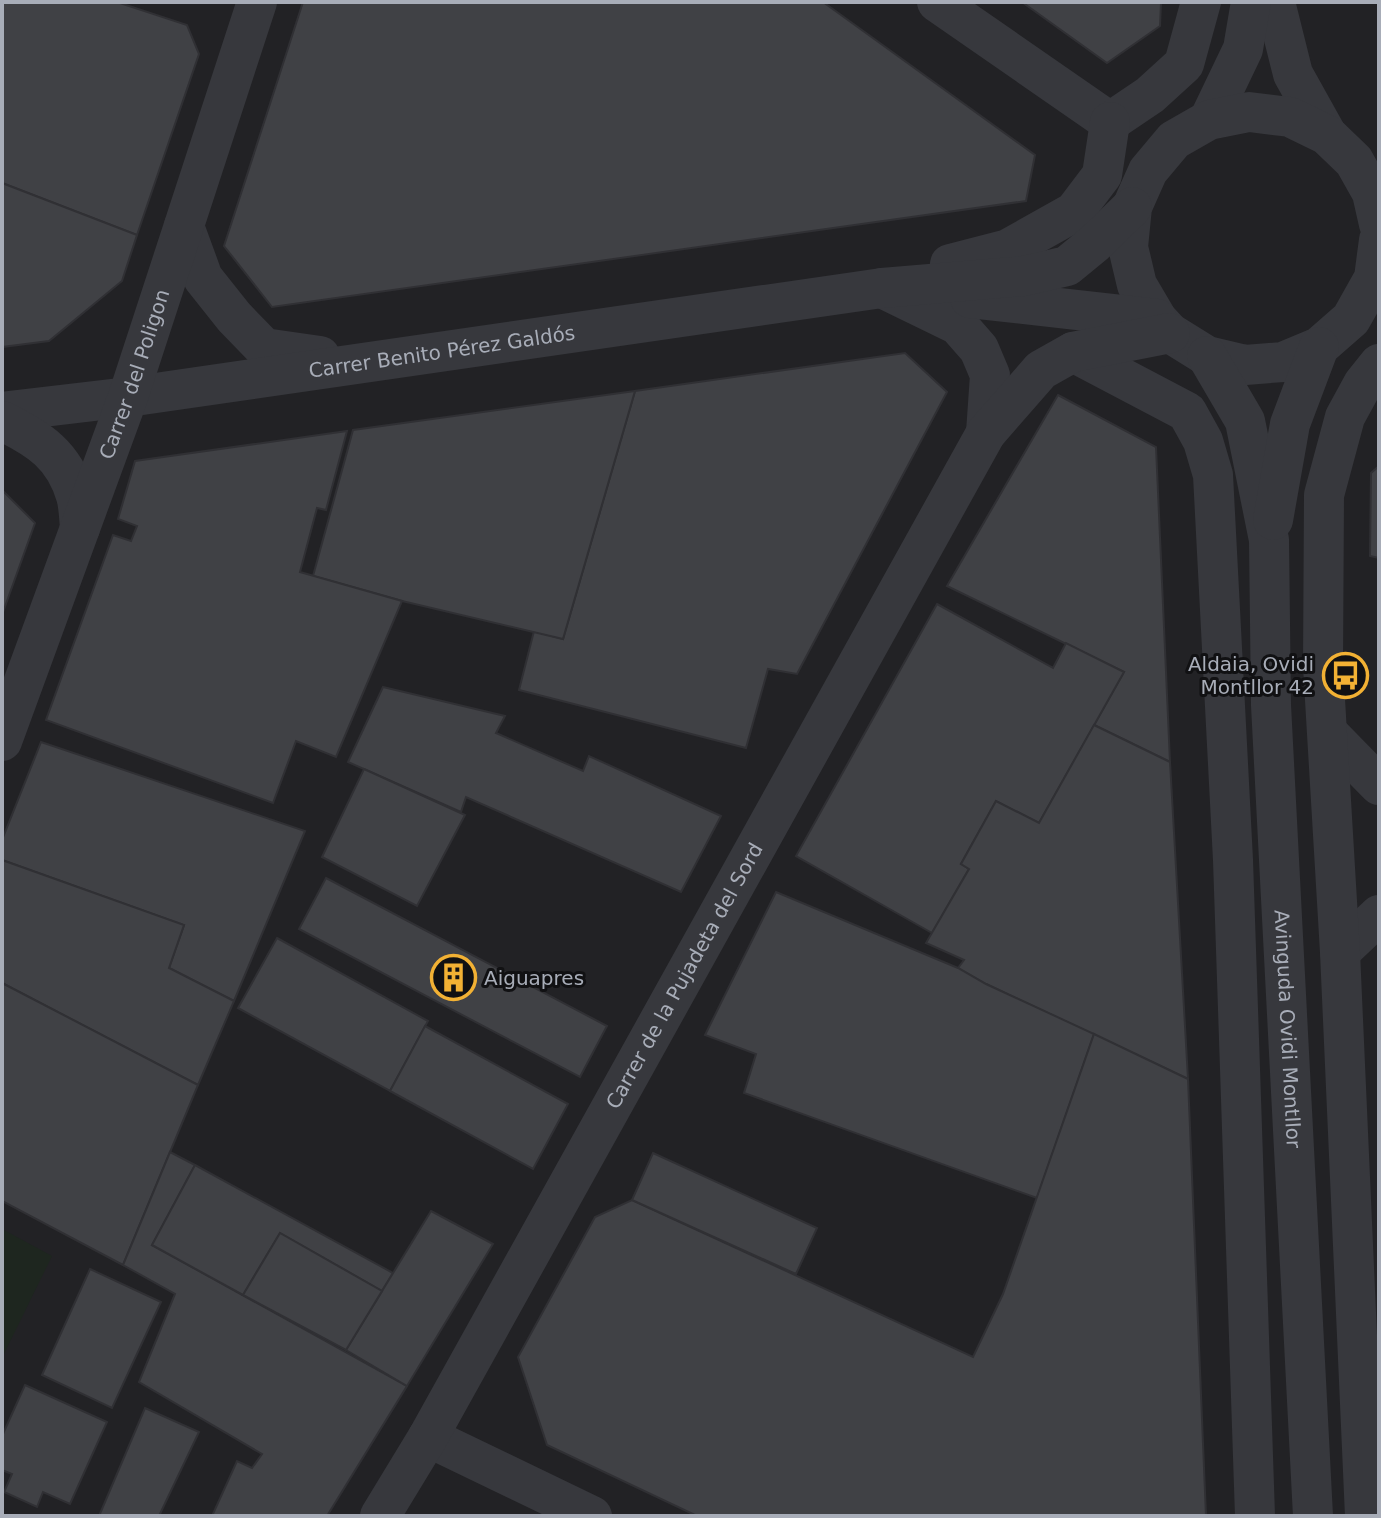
<svg xmlns="http://www.w3.org/2000/svg" width="1381" height="1518" font-family="'DejaVu Sans',sans-serif">
	<style>
		.built { fill: #222225 }
		.green { fill: #1e261f }
		.building { fill: #404145; stroke: #303034; stroke-width: 2 }
		.lines { fill: none; stroke-linecap: round; stroke-linejoin: round }
		.minor { stroke: #37383d; stroke-width: 40 }
		.labels { text-anchor: middle; dominant-baseline: central; stroke-width: 6; stroke-linejoin: round; paint-order: stroke }
		.street-label { font-size: 20px; fill: #a8adb8; stroke: #111113 }
		.poi-label { font-size: 20px; fill: #a8adb8; stroke: #111113; text-anchor: end }
	</style>
	<rect width="100%" height="100%" fill="#161618"/>
	<rect class="built" x="2" y="2" width="1377" height="1514"/>
	<polygon class="green" points="2,1229 52,1256 2,1358"/>
	<g class="building">
		<polygon points="2,2 117,2 187,25 199,54 137,235 2,183"/>
		<polygon points="303,2 823,2 1035,155 1026,201 272,307 224,246"/>
		<polygon points="1022,2 1161,2 1160,26 1107,63"/>
		<polygon points="2,183 137,235 122,281 49,341 2,347"/>
		<polygon points="905,353 947,392 797,674 768,669 746,748 519,690 534,631 563,639 635,391"/>
		<polygon points="635,391 563,639 402,601 313,576 353,430"/>
		<polygon points="1058,395 1156,447 1170,762 1094,725 1124,672 947,586"/>
		<polygon points="347,431 326,510 317,508 300,572 402,601 336,757 296,741 273,803 46,720 113,535 131,541 137,526 118,519 135,461"/>
		<polygon points="1379,466 1379,558 1370,556 1371,473"/>
		<polygon points="2,490 35,523 2,615"/>
		<polygon points="937,604 1053,668 1066,643 1124,672 1039,823 996,801 961,864 969,869 932,933 796,856"/>
		<polygon points="383,687 505,716 496,733 583,771 589,756 721,816 681,892 466,797 461,812 348,762"/>
		<polygon points="1094,725 1170,762 1188,1079 986,984 958,968 964,960 926,943 969,869 961,864 996,801 1039,823"/>
		<polygon points="41,742 305,831 234,1001 169,968 184,925 2,860 2,840"/>
		<polygon points="364,769 465,815 417,906 322,857"/>
		<polygon points="2,860 184,925 169,968 234,1001 198,1085 2,983"/>
		<polygon points="326,878 607,1026 580,1077 299,929"/>
		<polygon points="776,892 958,968 986,984 1094,1034 1037,1198 744,1093 756,1054 705,1035"/>
		<polygon points="277,938 428,1021 390,1091 238,1008"/>
		<polygon points="2,983 198,1085 123,1265 2,1201"/>
		<polygon points="425,1026 568,1104 533,1169 390,1091"/>
		<polygon points="1094,1034 1188,1079 1206,1516 697,1516 547,1445 518,1357 595,1217 632,1200 973,1357 1003,1294"/>
		<polygon points="170,1152 195,1165 152,1245 407,1386 327,1516 212,1516 237,1461 252,1468 262,1454 139,1382 175,1294 123,1265"/>
		<polygon points="653,1153 817,1228 796,1274 632,1200"/>
		<polygon points="195,1165 393,1273 382,1291 280,1233 243,1295 152,1245"/>
		<polygon points="431,1211 493,1244 407,1386 346,1350"/>
		<polygon points="280,1233 382,1291 346,1350 243,1295"/>
		<polygon points="90,1269 161,1302 112,1408 42,1375"/>
		<polygon points="25,1385 107,1422 70,1504 43,1492 37,1507 4,1492 12,1474 2,1470 2,1436"/>
		<polygon points="145,1408 199,1432 159,1516 99,1516"/>
	</g>
	<g class="lines">
		<g class="minor">
			<polyline points="937,2 1110,122"/>
			<polyline points="1275,2 1293,74 1327,135"/>
			<polyline points="1209,120 1243,49 1251,2"/>
			<polyline points="1110,122 1150,95 1184,64 1201,2"/>
			<polyline points="1379,224 1372,193 1354,161 1327,135 1290,117 1249,112 1209,120 1174,140 1148,171 1132,207 1128,247 1137,285 1157,319 1170,333 1207,356 1245,365 1283,362 1319,347 1351,319 1374,278 1379,240"/>
			<polyline points="184,226 203,278 234,317 264,348 320,356"/>
			<polyline points="950,264 1008,249 1074,212 1102,175 1110,122"/>
			<polyline points="882,288 958,325 979,349 990,375 986,433"/>
			<polyline points="970,298 1157,319"/>
			<polyline points="1073,352 1187,412 1203,441 1213,475 1233,860 1255,1516"/>
			<path id="s1" d="M 1207,356 L 1245,421 L 1269,540 L 1271,705 L 1313,1516"/>
			<path id="s2" d="M 2,412 L 128,397 L 882,288 L 1024,276 L 1067,266 L 1095,243 L 1132,207"/>
			<path d="M 2,421 C 39,439 64,455 76,496 C 79,506 79,518 80,528"/>
			<polyline points="1273,520 1290,424 1319,347"/>
			<polyline points="1328,733 1379,785"/>
			<path id="s3" d="M 2,741 L 128,397 L 257,2"/>
			<polyline points="1340,952 1379,915"/>
			<polyline points="428,1437 592,1516"/>
			<path id="s4" d="M 380,1516 L 428,1437 L 986,433 L 1041,370 L 1073,352 L 1170,333"/>
			<polyline points="1365,1516 1340,952 1323,666 1324,495 1345,417 1363,384 1379,364"/>
		</g>
	</g>
	<defs>
		<symbol id="bus-ring" viewBox="-11 -11 22 22"><circle r="9.5" fill="#111113" stroke="#f2b134" stroke-width="1.5"/><path d="M-5-6H5V4H4V6H2V4H-2V6H-4V4H-5ZM-3.5-4V0h7V-4ZM-3.5 1.2v1.5H-2V1.2ZM2 1.2v1.5H3.5V1.2Z" fill="#f2b134"/></symbol>
		<symbol id="building-ring" viewBox="-11 -11 22 22"><circle r="9.5" fill="#111113" stroke="#f2b134" stroke-width="1.5"/><path d="M-4-6H4V6H1V3H-1V6H-4ZM-2.5-4.3h1.7v1.8h-1.7ZM.8-4.3h1.7v1.8H.8ZM-2.5-1h1.7V.8h-1.7ZM.8-1h1.7V.8H.8Z" fill="#f2b134"/></symbol>
	</defs>
	<g fill-rule="evenodd">
		<use href="#bus-ring" x="1320" y="650" width="51" height="51"/>
		<use href="#building-ring" x="428" y="952" width="51" height="51"/>
	</g>
	<g class="labels">
		<g class="street-label">
			<text stroke="none"><textPath href="#s2" startOffset="444">Carrer Benito Pérez Galdós</textPath></text>
			<text stroke="none"><textPath href="#s3" startOffset="390">Carrer del Poligon</textPath></text>
			<text stroke="none"><textPath href="#s4" startOffset="620">Carrer de la Pujadeta del Sord</textPath></text>
			<text stroke="none"><textPath href="#s1" startOffset="686">Avinguda Ovidi Montllor</textPath></text>
		</g>
		<g class="poi-label">
			<text x="1314" y="664">Aldaia, Ovidi<tspan x="1314" dy="23">Montllor 42</tspan></text>
			<text x="484" y="978" text-anchor="start">Aiguapres</text>
		</g>
	</g>
	<rect width="1381" height="1518" fill="none" stroke="#a8adb8" stroke-width="8"/>
</svg>
